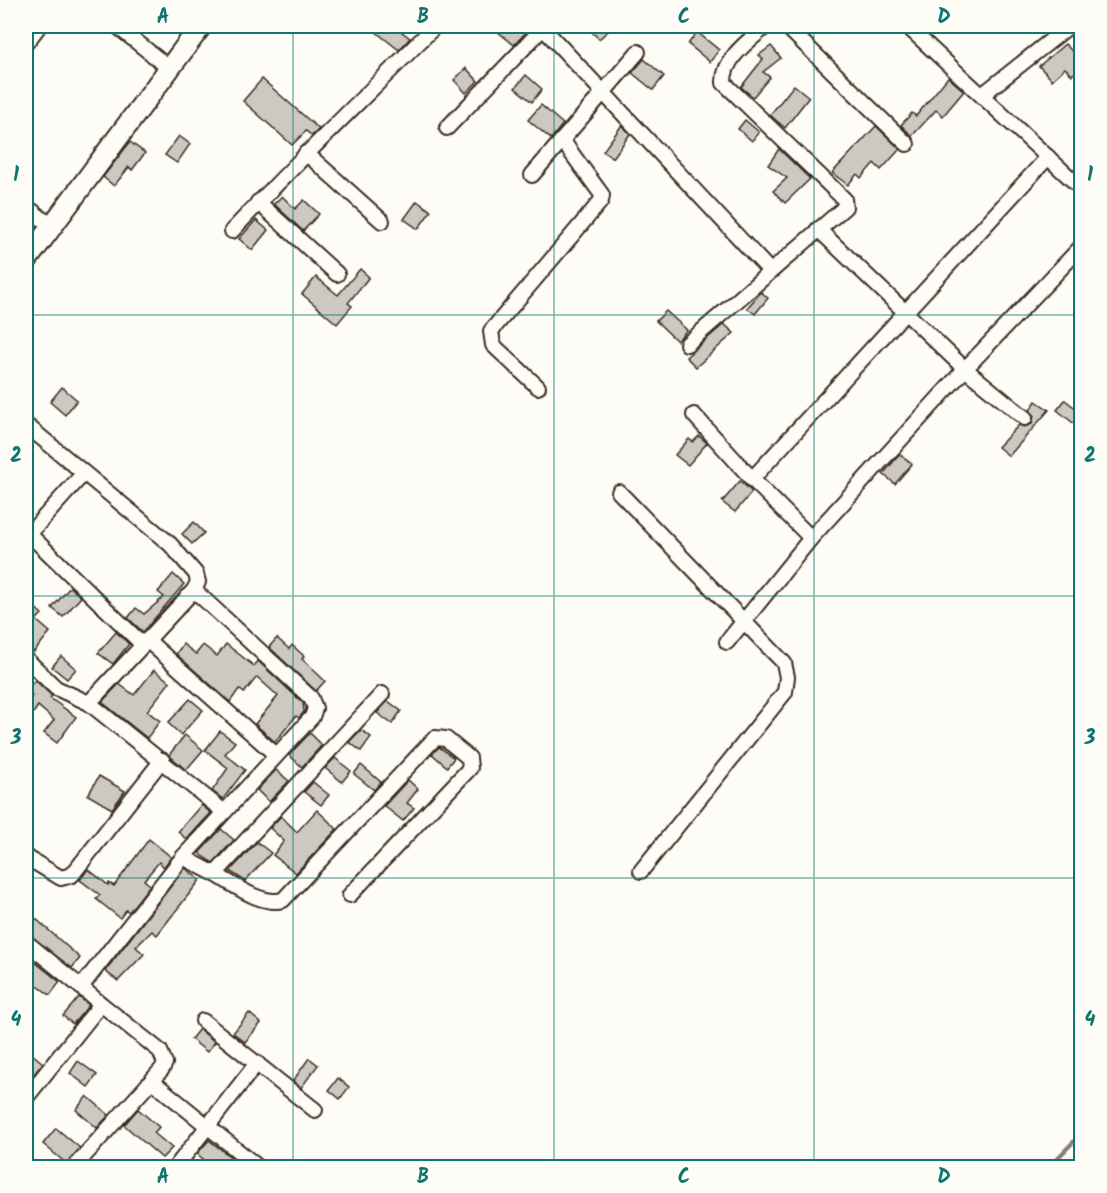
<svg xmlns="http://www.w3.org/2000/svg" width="1107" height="1193" font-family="Kalam,sans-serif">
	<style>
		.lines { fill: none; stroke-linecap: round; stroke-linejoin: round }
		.stream { stroke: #887d74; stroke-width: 4 }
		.building { fill: #cdc8c2; stroke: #3b2a1e; stroke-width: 1.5 }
		.street-casing { stroke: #3b2a1e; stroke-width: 18 }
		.secondary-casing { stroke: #3b2a1e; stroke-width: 24 }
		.street { stroke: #fdfcf7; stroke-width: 14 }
		.secondary { stroke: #fdfcf7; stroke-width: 20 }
		.grid { fill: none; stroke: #0f766e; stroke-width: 1.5; stroke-opacity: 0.55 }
		.neatline { fill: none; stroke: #0f766e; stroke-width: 2 }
		.grid-label { font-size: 20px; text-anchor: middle; font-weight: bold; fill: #0f766e }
	</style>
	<rect width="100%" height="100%" fill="#fdfcf7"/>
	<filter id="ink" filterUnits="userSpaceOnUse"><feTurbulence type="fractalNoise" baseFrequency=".0167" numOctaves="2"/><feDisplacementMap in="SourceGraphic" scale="12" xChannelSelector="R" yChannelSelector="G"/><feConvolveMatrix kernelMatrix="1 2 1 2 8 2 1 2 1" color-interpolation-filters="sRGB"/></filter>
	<g filter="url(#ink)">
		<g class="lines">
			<polyline class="stream" points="1048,1168 1082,1133"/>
		</g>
		<g class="building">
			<polygon points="382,26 394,26 410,38 399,50 376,32"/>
			<polygon points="502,26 532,26 514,45 497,31"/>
			<polygon points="586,26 614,26 599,39"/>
			<polygon points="697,32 719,50 710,62 688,44"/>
			<polygon points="1065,44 1082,61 1082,66 1072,75 1065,68 1052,80 1039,66"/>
			<polygon points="771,46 781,58 763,72 770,77 753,97 741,87 763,59 759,55"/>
			<polygon points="644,59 664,76 653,90 632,73"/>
			<polygon points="466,68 478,81 466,93 454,80"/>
			<polygon points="526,75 542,89 532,102 515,88"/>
			<polygon points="948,77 964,91 943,116 936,110 912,136 901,125 912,113 916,116"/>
			<polygon points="262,79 319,129 312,136 306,131 292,145 243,101"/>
			<polygon points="794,85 809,97 785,128 770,115"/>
			<polygon points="541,105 563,124 551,139 528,120"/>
			<polygon points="745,120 759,132 752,141 738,129"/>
			<polygon points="622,125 630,134 613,158 603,151"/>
			<polygon points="876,126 900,149 881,170 874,163 861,178 857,174 848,185 832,173"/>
			<polygon points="179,136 190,144 177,163 165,155"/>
			<polygon points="130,142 145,153 132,170 129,167 114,186 103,177"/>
			<polygon points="779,149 810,179 785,203 773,191 787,178 768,165"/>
			<polygon points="282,196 295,209 304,200 319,214 303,231 274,204"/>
			<polygon points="417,201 431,211 418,229 404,219"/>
			<polygon points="256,220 268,230 252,250 239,239"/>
			<polygon points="360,269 369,277 348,303 352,306 337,324 302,294 316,277 338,295"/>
			<polygon points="761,292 768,298 755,314 747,308"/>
			<polygon points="666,311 687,330 677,341 656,321"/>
			<polygon points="724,324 734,333 696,367 686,357"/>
			<polygon points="62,387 77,400 65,415 50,402"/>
			<polygon points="1065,400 1082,413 1082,430 1057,410"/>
			<polygon points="1036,401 1049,410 1009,456 998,447 1019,425 1024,427 1032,424 1034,415 1030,410"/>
			<polygon points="699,436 707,443 688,465 675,455 689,439 693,442"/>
			<polygon points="900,454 912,464 895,484 883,474"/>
			<polygon points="740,481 752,492 735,512 722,502"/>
			<polygon points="194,522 204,533 192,544 182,534"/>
			<polygon points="173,574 184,584 143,632 128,618 136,608 144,614 164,597 158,592"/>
			<polygon points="70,587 81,597 63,617 52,608"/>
			<polygon points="34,607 42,614 36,620 50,632 34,652 26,645 26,618"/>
			<polygon points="116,632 129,644 113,664 98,653"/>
			<polygon points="277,638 289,649 292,645 304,656 302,659 325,681 316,691 269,647"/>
			<polygon points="183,644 196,654 203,645 217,656 226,644 254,666 258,661 303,703 304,712 299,718 296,716 275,742 255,724 278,696 257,677 244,693 239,689 230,702 176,654"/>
			<polygon points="61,656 76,669 67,679 52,667"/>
			<polygon points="154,670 170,682 147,711 160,721 147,738 102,702 119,684 134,695"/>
			<polygon points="35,680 52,696 50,698 76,717 57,743 44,733 54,720 38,706 26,724 26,705 32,696 26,691"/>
			<polygon points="190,699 203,710 181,735 168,723"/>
			<polygon points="388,701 401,711 392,724 377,713"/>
			<polygon points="361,730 371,737 361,751 349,742"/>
			<polygon points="220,731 235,742 225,754 245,770 223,799 212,791 228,768 205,750"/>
			<polygon points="310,733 322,745 302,767 289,755"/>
			<polygon points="185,735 203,750 186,770 169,755"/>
			<polygon points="439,747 454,758 447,767 432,754"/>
			<polygon points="335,758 351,771 342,782 325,768"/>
			<polygon points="361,765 381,782 374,790 354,774"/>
			<polygon points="276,770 289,781 269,802 257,790"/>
			<polygon points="99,776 125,791 112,809 88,795"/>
			<polygon points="408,780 418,789 407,803 414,808 403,821 384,806"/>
			<polygon points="313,782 329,795 321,805 304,792"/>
			<polygon points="201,805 211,813 187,839 178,832"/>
			<polygon points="317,810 337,829 296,873 273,855 284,841 270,828 281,816 297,832"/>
			<polygon points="221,829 234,840 213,863 199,853"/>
			<polygon points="149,839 171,857 164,867 159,862 144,880 150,885 129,912 126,910 120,918 96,899 100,895 80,880 88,869 108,885 109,883 114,886"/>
			<polygon points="257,842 271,853 245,881 230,871"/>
			<polygon points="185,868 200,880 157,935 152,931 136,947 144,954 118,981 105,971"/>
			<polygon points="26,910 80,958 72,968 26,933"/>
			<polygon points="26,955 60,982 50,995 32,982 26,991"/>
			<polygon points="79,997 89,1005 73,1024 63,1016"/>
			<polygon points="249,1013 261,1023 245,1042 233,1033"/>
			<polygon points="199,1029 215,1042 207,1052 191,1039"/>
			<polygon points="26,1049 43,1063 26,1084"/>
			<polygon points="309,1058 318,1065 301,1088 293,1081"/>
			<polygon points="78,1061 97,1075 88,1087 70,1073"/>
			<polygon points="338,1078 349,1087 340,1099 329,1090"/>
			<polygon points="87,1096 109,1115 97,1128 76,1110"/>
			<polygon points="138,1109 159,1127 154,1133 172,1148 162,1158 124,1125"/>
			<polygon points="56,1128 80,1148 67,1164 43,1144"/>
			<polygon points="209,1140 243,1167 213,1167 197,1154"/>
		</g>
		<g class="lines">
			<defs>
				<g id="street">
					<polyline points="117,26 169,68"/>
					<polyline points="786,26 907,144"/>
					<polyline points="907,26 1082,189"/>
					<polyline points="543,28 770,271"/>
					<polyline points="26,43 39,26"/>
					<polyline points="982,95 1069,26"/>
					<polyline points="447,128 543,28 541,26"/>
					<polyline points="306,153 382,221"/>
					<polyline points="532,175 638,52"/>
					<polyline points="258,202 337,274"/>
					<polyline points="26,206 51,226"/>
					<polyline points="818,229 965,369 1025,418"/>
					<path d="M 232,231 C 298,160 368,94 435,26"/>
					<path d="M 687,344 L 845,207 L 844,199 L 724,83 C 723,58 749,41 766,26"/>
					<polyline points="538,387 493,345 491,331 601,201 602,195 562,140"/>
					<polyline points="694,415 752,479 811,538"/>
					<polyline points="26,425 170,544 196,574 198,582 194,590 89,703"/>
					<polyline points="83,474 29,534 143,645"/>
					<polyline points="752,479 1048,157"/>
					<polyline points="619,492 784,663 787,677 785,692 641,871"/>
					<polyline points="147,640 276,755"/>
					<polyline points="727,642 811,538 965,369 1082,246"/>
					<polyline points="26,659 56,688 89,703 223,811"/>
					<polyline points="26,857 61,878 72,875 162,760"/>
					<polyline points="183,857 312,717 315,708 311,698 194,590"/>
					<path d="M 215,874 C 233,884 261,906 283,900 L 435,738 L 446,739 L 469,758 L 470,768 L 350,895"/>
					<polyline points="26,942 81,987 183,857 215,874 382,694"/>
					<polyline points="203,1021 315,1110"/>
					<polyline points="152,1081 259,1168"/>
					<polyline points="26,1098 101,1004 81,987"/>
					<polyline points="76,1165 162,1069 165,1063 160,1051 101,1004"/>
					<polyline points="175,1168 257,1063"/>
				</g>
				<polyline id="secondary" points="26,261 201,26"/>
			</defs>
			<use href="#street" class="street-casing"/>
			<use href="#secondary" class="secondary-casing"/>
			<use href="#street" class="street"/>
			<use href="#secondary" class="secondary"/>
		</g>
	</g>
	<path class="grid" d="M 293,26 L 293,1168M 554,26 L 554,1168M 814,26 L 814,1168M 26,315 L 1082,315M 26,596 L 1082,596M 26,878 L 1082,878"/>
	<rect width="1107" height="1193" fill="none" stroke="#fdfcf7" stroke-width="66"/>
	<rect x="33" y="33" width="1041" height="1127" class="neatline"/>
	<g class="grid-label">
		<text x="163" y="23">A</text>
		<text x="423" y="23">B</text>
		<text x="684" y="23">C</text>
		<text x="944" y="23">D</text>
		<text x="16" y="181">1</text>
		<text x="1090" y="181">1</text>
		<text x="16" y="462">2</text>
		<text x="1090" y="462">2</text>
		<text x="16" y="744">3</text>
		<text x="1090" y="744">3</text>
		<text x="16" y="1026">4</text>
		<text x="1090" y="1026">4</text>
		<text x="163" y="1183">A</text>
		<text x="423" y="1183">B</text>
		<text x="684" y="1183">C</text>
		<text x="944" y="1183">D</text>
	</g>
</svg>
